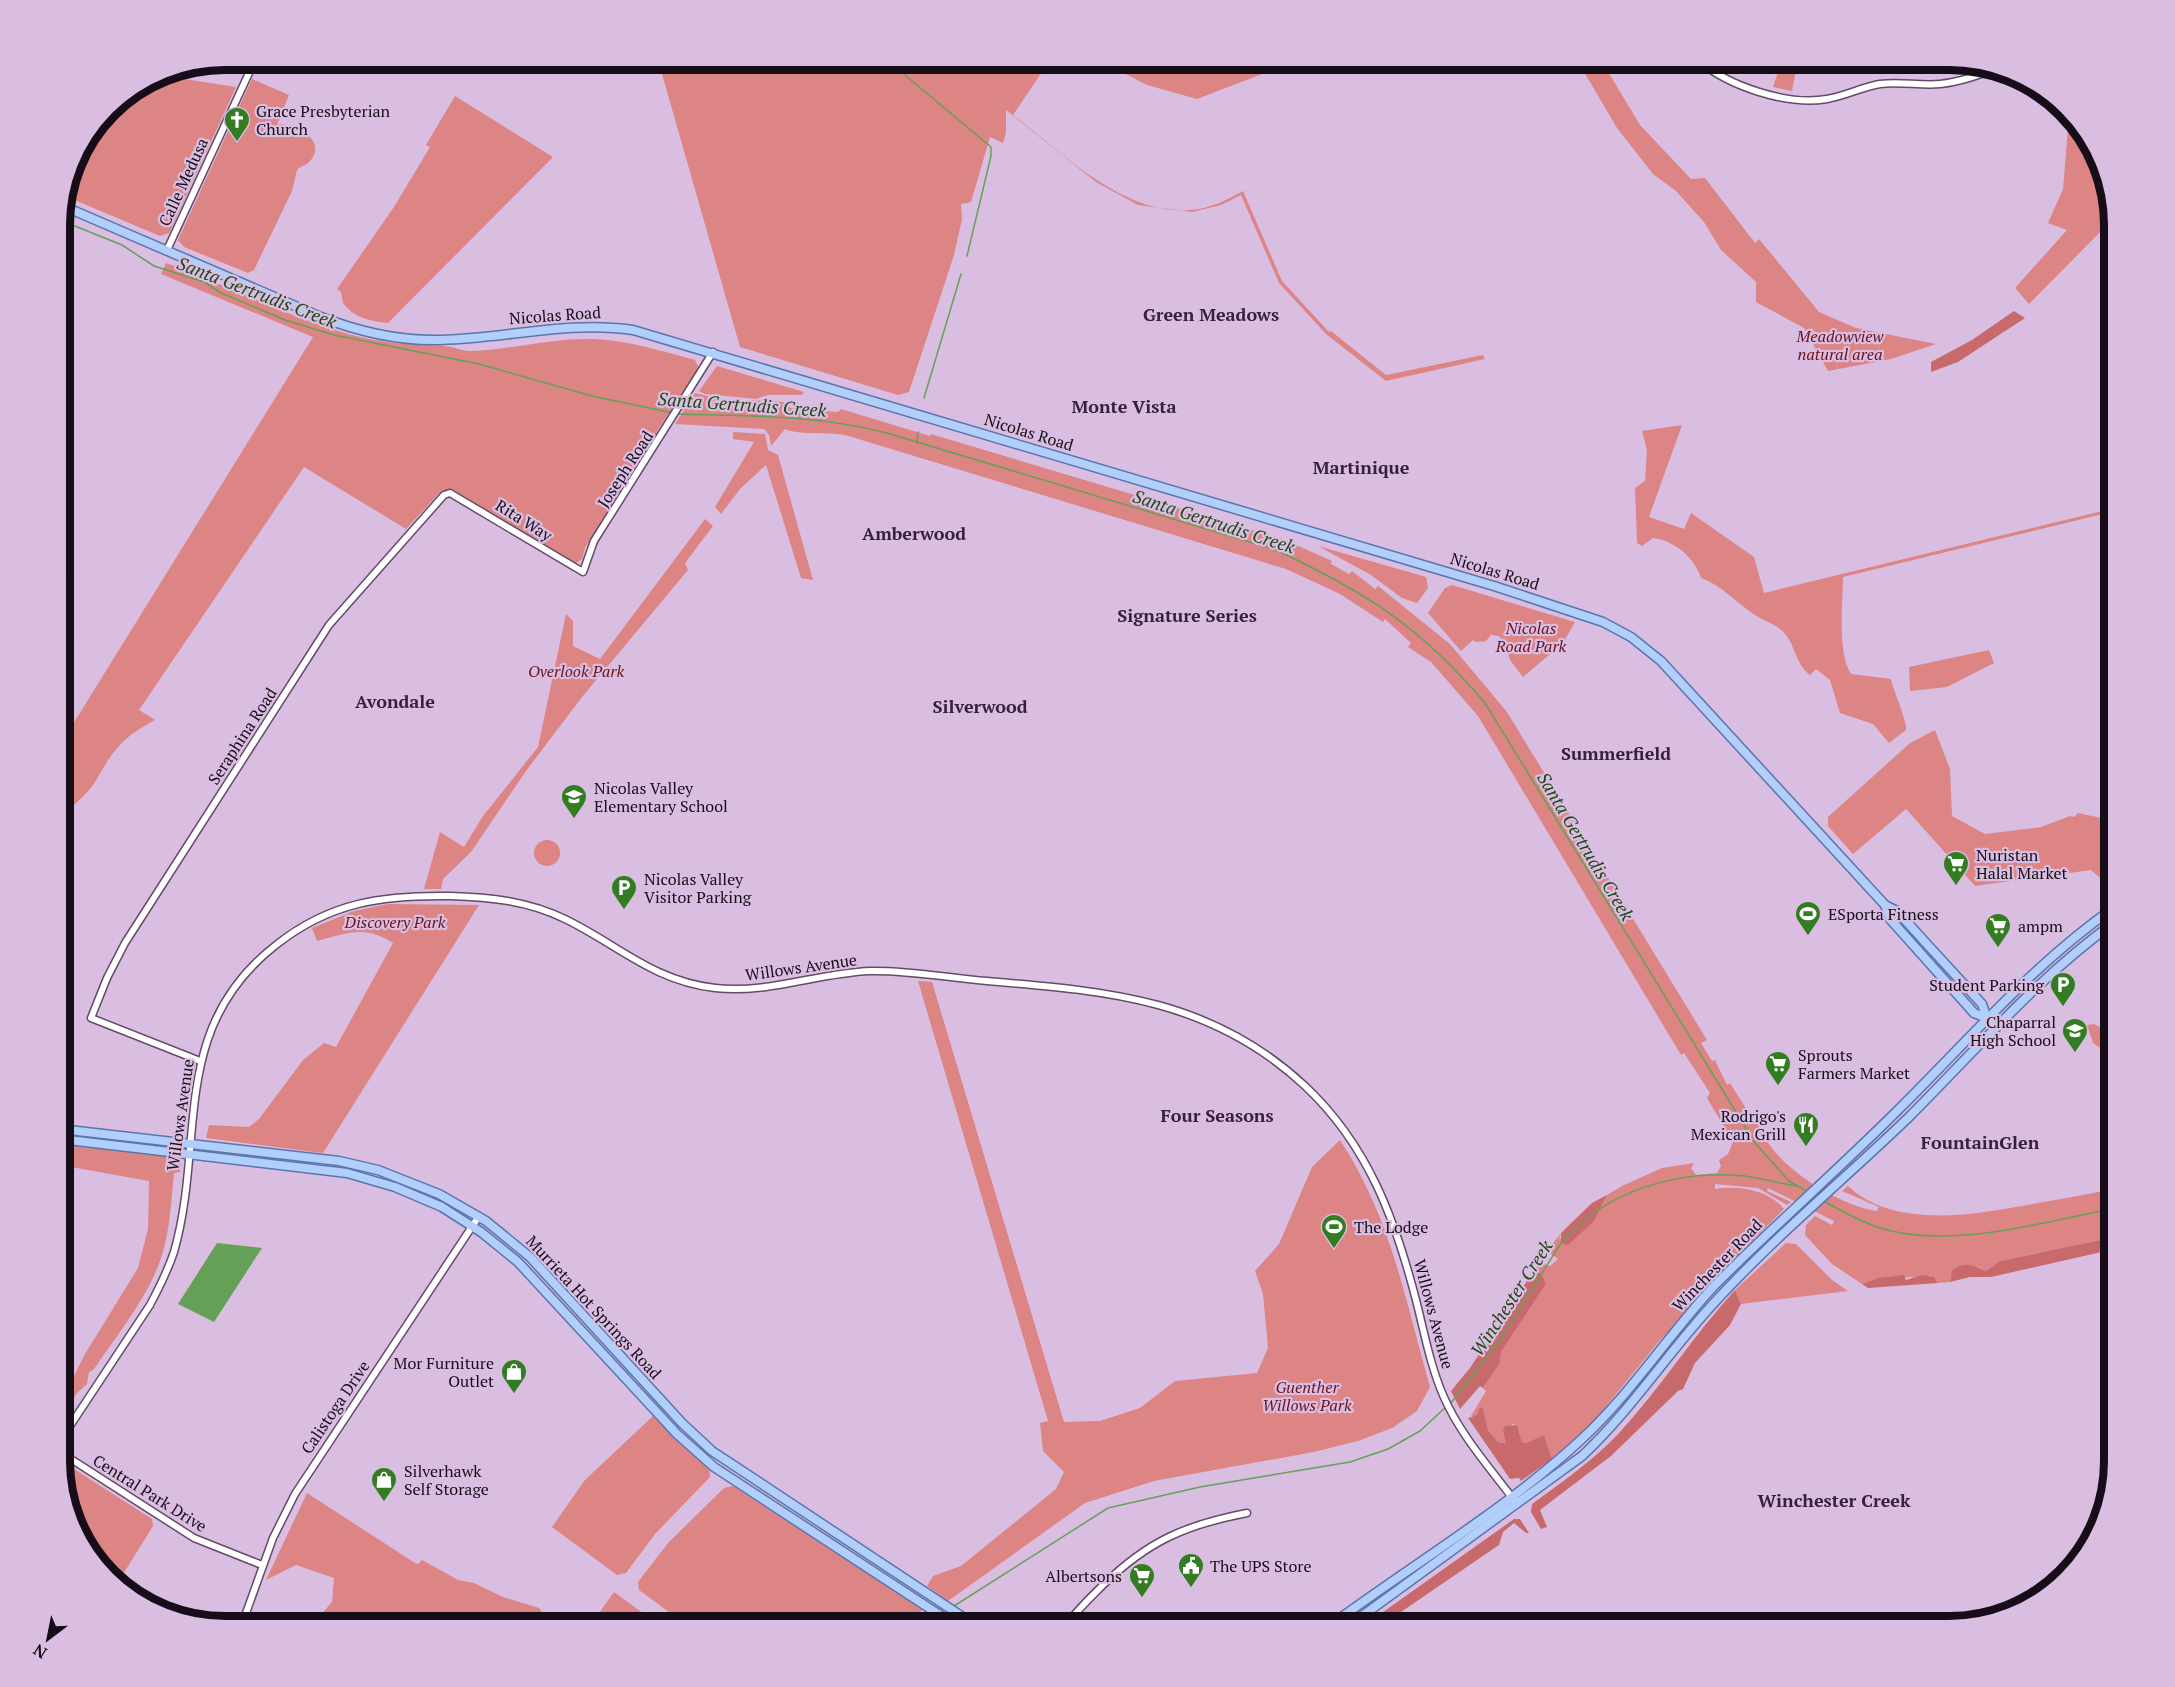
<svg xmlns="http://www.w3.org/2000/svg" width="2175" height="1687" font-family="'PT Serif',serif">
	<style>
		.green { fill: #dd8484 }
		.forest { fill: #c86a6b }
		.water { fill: #65a058 }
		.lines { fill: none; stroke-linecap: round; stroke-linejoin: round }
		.stream { stroke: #65a058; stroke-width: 1.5 }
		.minor-casing { stroke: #644b69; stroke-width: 9 }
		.major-casing { stroke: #5a75ab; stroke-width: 11 }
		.minor { stroke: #fff; stroke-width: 6 }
		.major { stroke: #b2cefb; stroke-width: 8 }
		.labels { text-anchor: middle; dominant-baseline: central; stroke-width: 4.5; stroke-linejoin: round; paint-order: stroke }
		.poi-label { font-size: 16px; fill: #160d19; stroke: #dabee1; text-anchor: start }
		.street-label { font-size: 16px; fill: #160d19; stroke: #dabee1 }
		.park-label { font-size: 16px; font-style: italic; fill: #6a131e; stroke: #dabee1 }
		.water-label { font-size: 18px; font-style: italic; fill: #1f4716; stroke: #dabee1 }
		.neighbourhood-label { font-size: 18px; font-weight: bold; fill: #36203a; stroke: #dabee1 }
		.rim { fill: none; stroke: #160d19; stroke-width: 8 }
	</style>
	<rect width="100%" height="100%" fill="#dabee1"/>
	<g class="green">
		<path d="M 658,60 L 1050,60 L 1013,115 C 1063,153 1123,216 1192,210 C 1211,208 1227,200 1243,191 L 1282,281 L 1329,332 L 1331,331 L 1386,375 L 1483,355 L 1485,359 L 1386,381 L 1326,334 L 1279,283 L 1241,195 L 1221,205 L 1192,212 L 1138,205 L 1096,182 L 1006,110 L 1006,132 L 1003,143 L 990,137 L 971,202 L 961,204 L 962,219 L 954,255 L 909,392 L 898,395 L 740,347 Z"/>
		<polygon points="1111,60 1299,60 1197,99 1147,85 1118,70"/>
		<polygon points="1577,60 1601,60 1640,125 1691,179 1705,178 1755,243 1759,239 1819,312 1856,328 1936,344 1891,359 1828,371 1804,328 1756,302 1756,282 1721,250 1704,222 1676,191 1653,174 1617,128"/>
		<polygon points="1782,60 1798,60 1792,91 1773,87"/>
		<polygon points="159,75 236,87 169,233 160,236 65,196 77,152 116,101"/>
		<path d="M 252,79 L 289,95 L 277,125 C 297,121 330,143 308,163 C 305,166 300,166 297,170 L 292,191 L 254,270 L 248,273 L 184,247 L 178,240 Z"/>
		<path d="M 455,96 L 553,157 L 388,323 C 371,321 354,318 343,303 L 341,292 L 337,289 L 394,207 L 430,147 L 426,145 Z"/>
		<polygon points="2069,116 2098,152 2114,218 2029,304 2015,288 2067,230 2048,223 2063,189"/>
		<path d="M 166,263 C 241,289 314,333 393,343 C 410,345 427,344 443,346 C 452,346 461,351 470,351 C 511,350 551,338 592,339 C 628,340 661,351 695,360 L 700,370 C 685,392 670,410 656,433 L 660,433 L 585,548 L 582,559 L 576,563 L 452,489 L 441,491 L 406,529 L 304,467 L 139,710 L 155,720 C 121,738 113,751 95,782 C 86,797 70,806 60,821 L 60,745 L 313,337 L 161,274 Z"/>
		<polygon points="717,366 804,392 802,395 768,395 756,399 705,394 699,391"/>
		<path d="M 695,393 L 720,399 L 784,402 L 788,407 L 795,409 L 838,412 L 841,409 L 930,436 L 931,434 L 1285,540 L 1332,561 L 1331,564 L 1349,574 L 1352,571 L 1375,589 L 1378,586 L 1450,644 L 1507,712 L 1707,1040 L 1701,1043 L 1712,1061 L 1715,1060 L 1727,1085 L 1730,1083 L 1752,1118 L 1770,1139 L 1767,1141 C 1786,1172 1841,1206 1877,1211 L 1879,1207 L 1842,1191 L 1848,1186 C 1897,1232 1984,1213 2043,1202 C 2067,1198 2091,1194 2115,1188 L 2115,1237 L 2000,1261 L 1986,1271 L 1978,1267 L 1951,1276 L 1950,1282 L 1938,1283 L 1934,1277 C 1924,1275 1870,1280 1862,1284 L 1832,1264 L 1805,1235 L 1806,1225 L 1815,1216 L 1832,1225 L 1834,1221 L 1768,1188 L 1767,1191 L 1791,1202 L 1787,1205 L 1758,1188 L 1715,1184 L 1715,1189 C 1739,1185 1769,1190 1784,1209 L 1687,1307 L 1691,1310 L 1660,1340 L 1595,1420 L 1552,1459 L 1544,1435 L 1526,1443 L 1522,1442 L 1517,1425 L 1512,1424 L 1506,1443 L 1498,1442 L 1488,1430 L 1483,1416 L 1471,1416 L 1486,1391 L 1483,1388 L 1500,1363 L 1501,1352 L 1546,1284 L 1542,1274 L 1534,1270 L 1539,1263 L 1550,1266 L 1558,1259 L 1547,1251 L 1561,1233 L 1559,1239 L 1594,1221 L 1607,1195 L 1622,1186 L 1662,1168 L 1694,1163 L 1691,1168 L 1696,1175 L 1717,1173 L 1721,1166 L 1719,1160 L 1728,1154 L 1733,1142 L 1707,1098 L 1710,1093 L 1684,1053 L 1681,1055 L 1478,716 L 1431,662 L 1408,647 L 1411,643 L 1385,619 L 1383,622 L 1340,594 L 1286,569 L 845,435 C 830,432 795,435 785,429 L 771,446 L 769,435 L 764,429 L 675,424 Z"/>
		<path d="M 1682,425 L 1649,517 L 1684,529 L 1691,513 L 1754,557 L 1764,593 L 2115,508 L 2115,511 L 1843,577 C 1843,603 1837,652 1851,674 L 1891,679 C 1893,690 1908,723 1906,730 L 1889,743 L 1873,724 L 1840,713 L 1830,680 L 1816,669 L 1810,675 C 1796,664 1796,649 1786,635 C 1778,624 1765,622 1755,615 C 1735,602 1723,586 1701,578 C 1694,557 1675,541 1653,538 L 1642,546 L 1637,543 L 1635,488 L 1645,481 L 1647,450 L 1642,431 Z"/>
		<polygon points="733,432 765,434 768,450 778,455 813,580 801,578 766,465 740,489 721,514 715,507 754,442 733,439"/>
		<polygon points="705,519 713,526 685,563 688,570 582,697 526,771 471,852 443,879 441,889 424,889 440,832 464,847 483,816 538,747 566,614 573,621 573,646 600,659"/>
		<polygon points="1318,546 1426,577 1428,588 1417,603 1402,598 1371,575"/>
		<polygon points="1452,585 1575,622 1563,643 1523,677 1510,660 1505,643 1499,636 1491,635 1486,641 1476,642 1473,640 1461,651 1428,613 1445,588"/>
		<polygon points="1989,650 1994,663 1947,687 1910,691 1909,667"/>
		<polygon points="1935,730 1950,769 1952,816 1985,834 2041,827 2070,816 2074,817 2078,813 2115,821 2115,891 2091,870 1975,886 1906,809 1853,854 1828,826 1828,817 1910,743"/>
		<circle cx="547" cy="853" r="13"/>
		<path d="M 388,904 L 479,905 L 323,1153 L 206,1138 L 209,1125 L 249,1127 L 259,1119 L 303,1060 L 324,1043 L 336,1047 L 393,943 C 364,925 349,933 317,941 L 312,928 L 354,911 Z"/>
		<path d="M 918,981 L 932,982 L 1064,1422 L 1100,1421 L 1140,1408 L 1175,1381 L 1257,1373 L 1268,1348 L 1263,1294 L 1255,1271 L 1279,1244 L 1312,1167 L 1340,1140 C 1391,1218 1405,1299 1430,1387 L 1417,1411 L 1392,1428 L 1358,1441 L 1314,1452 L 1154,1481 L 1085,1503 L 948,1601 L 927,1586 L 933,1576 L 961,1566 L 1056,1489 L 1064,1472 L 1043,1451 L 1040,1423 L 1048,1421 Z"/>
		<polygon points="2094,1024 2112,1034 2115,1058 2093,1043 2087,1025"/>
		<path d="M 60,1143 L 176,1156 L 181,1165 L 180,1172 L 174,1173 C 171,1203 170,1233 160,1261 C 146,1300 117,1335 94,1369 L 89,1372 L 87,1384 L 77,1393 L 60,1420 L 60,1404 L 85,1354 L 138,1268 L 148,1229 L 149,1181 L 60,1165 Z"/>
		<polygon points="1786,1243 1796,1244 1832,1280 1848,1291 1741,1304 1735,1290"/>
		<polygon points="653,1416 709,1469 710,1477 655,1534 626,1573 617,1575 552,1527 585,1480"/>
		<polygon points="60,1460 152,1519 153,1526 117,1584 77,1535 60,1472"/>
		<polygon points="733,1486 923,1610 894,1627 689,1627 639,1590 638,1582 668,1543 724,1488"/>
		<polygon points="307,1493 415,1563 418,1564 422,1560 458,1580 474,1583 503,1597 539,1608 554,1627 317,1627 319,1617 332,1602 334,1578 296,1565 266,1580"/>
		<polygon points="614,1592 662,1627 589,1627"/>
		<polygon points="926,1611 943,1622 935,1627 900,1627"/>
	</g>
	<g class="forest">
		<polygon points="2014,311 2025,318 1958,362 1931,372 1931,362 1972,340"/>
		<polygon points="1607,1195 1594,1221 1568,1245 1561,1243 1561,1233 1592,1203"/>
		<path d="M 2115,1237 L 2115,1249 L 1991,1277 L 1970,1277 L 1950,1282 L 1952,1271 C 1962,1261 1974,1265 1986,1271 L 2000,1261 Z"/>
		<polygon points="1534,1270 1542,1274 1546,1284 1501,1352 1500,1363 1483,1388 1480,1386 1460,1409 1451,1391 1470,1368"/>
		<polygon points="1904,1275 1906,1280 1922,1275 1934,1277 1938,1283 1868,1288 1862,1284 1879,1278"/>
		<path d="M 1735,1290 L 1741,1304 L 1730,1325 L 1695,1363 L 1683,1389 L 1678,1391 L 1611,1456 L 1540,1510 L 1547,1527 L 1541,1529 L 1531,1512 L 1532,1504 C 1562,1482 1594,1460 1620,1432 C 1661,1387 1694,1335 1735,1290 Z"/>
		<polygon points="1480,1407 1483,1409 1488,1430 1498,1442 1506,1443 1503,1431 1505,1426 1517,1425 1522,1442 1526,1443 1544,1435 1552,1459 1521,1481 1519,1478 1510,1479 1468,1418 1477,1415"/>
		<polygon points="1514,1519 1520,1519 1529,1533 1526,1533 1514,1523 1503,1532 1499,1545 1379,1627 1362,1627"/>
	</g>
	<polygon class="water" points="217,1243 262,1248 214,1322 178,1304"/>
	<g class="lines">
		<g class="stream">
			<polyline points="887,60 991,147 991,156 967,256"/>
			<polyline points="60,220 122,245 154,266 204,282 221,293 285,320 334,335 479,364 592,396 673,413"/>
			<polyline points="924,398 961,274"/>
			<path d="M 678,414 C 748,416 818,415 887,433 L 1276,550 C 1365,592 1420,626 1485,703 L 1755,1143 L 1789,1181 L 1808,1192"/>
			<polyline points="917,443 918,432"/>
			<path d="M 1822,1200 C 1841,1211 1859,1221 1880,1228 C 1950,1250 2045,1222 2115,1208"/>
			<path d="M 1450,1404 L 1498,1343 L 1561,1243 C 1605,1191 1677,1169 1744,1176 C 1762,1178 1780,1184 1798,1186"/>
			<polyline points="954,1606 1108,1508 1200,1487 1350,1462 1388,1449 1420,1431 1446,1407"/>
			<polyline points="919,1627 935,1617"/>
		</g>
		<defs>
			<g id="minor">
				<polyline points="1404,60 1442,60"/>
				<path d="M 1698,60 C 1728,86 1787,106 1827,99 C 1845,96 1862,87 1880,84 C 1900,81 1920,86 1940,84 C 1960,82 1979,75 1998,68"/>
				<polyline points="167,250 255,60"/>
				<polyline points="200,1061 91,1018 107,978 125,943 329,625 444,495 450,493 583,572 594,541 713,352"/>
				<path d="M 60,1441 L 150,1305 C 159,1288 168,1270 174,1252 C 206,1140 168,1029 276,945 C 330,902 383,895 450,896 C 490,897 528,901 565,919 C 617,944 653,981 715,988 C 769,994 817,973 870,971 C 909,970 949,978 987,981 C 1108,991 1212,999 1305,1086 C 1368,1145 1395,1219 1416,1300 C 1424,1331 1430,1365 1443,1395 C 1459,1433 1489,1467 1514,1500"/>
				<polyline points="60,1452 194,1538 262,1565"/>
				<polyline points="241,1627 273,1538 295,1494 479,1216"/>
				<path d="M 1065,1627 C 1075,1612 1089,1599 1102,1586 C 1148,1541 1185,1525 1247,1513"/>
			</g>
			<g id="major">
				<path d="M 63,206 L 321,317 C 357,331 395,340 433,340 C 501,340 565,320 633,330 L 1494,586 L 1603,622 L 1631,637 L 1661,661 L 1885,905 L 1897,911 L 1925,942 L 1982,1004 L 1987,1018 L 1996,1028"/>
				<polyline points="1885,905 1890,919 1974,1013 1987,1018"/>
				<polyline points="60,1129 339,1161 378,1170 439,1194 486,1221 530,1257 682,1423 712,1451 978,1627"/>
				<polyline points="60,1139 347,1173 395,1187 442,1207 481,1232 518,1262 677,1434 714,1467 958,1627"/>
				<path d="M 1328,1627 C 1413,1564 1507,1509 1584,1437 C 1633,1391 1669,1334 1715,1285 C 1775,1225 1839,1169 1899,1109 C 1970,1039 2033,964 2115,907"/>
				<path d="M 1347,1627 L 1582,1456 C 1631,1410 1667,1354 1713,1304 C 1774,1237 1845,1179 1910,1116 C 1977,1049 2038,977 2115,922"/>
			</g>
		</defs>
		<use href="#minor" class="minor-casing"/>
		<use href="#major" class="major-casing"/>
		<use href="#minor" class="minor"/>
		<use href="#major" class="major"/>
	</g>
	<defs>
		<symbol id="church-pin" viewBox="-11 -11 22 30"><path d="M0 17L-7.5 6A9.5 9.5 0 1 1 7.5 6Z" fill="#337c21" stroke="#dabee1"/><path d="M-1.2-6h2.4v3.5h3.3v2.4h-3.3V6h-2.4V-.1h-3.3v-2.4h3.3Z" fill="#fff"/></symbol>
		<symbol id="school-pin" viewBox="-11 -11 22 30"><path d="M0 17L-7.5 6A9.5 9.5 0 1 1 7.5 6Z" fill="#337c21" stroke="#dabee1"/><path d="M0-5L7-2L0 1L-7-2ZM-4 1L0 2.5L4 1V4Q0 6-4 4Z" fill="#fff"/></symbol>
		<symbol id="supermarket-pin" viewBox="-11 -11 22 30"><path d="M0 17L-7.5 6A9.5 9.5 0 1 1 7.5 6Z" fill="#337c21" stroke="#dabee1"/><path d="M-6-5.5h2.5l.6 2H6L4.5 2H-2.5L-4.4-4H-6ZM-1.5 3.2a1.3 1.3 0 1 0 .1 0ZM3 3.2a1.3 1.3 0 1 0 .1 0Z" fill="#fff"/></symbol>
		<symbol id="parking-pin" viewBox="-11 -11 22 30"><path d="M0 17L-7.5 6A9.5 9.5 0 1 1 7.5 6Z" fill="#337c21" stroke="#dabee1"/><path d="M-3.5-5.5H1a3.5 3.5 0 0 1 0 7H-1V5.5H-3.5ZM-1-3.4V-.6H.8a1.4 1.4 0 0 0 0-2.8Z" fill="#fff"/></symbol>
		<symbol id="stadium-pin" viewBox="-11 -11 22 30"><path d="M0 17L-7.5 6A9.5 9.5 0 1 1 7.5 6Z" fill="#337c21" stroke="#dabee1"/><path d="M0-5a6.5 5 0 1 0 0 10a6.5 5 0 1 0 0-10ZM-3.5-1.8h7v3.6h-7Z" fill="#fff"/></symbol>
		<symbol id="restaurant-pin" viewBox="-11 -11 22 30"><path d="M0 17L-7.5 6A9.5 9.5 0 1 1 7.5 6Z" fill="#337c21" stroke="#dabee1"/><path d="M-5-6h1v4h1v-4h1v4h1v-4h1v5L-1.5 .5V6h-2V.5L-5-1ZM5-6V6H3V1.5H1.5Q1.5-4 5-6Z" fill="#fff"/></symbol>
		<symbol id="shop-pin" viewBox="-11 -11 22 30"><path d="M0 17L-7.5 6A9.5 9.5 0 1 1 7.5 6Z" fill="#337c21" stroke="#dabee1"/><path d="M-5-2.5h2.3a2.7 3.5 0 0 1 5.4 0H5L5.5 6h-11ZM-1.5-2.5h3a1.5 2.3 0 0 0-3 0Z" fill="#fff"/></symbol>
		<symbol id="civic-pin" viewBox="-11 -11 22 30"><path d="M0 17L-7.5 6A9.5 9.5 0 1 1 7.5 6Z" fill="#337c21" stroke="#dabee1"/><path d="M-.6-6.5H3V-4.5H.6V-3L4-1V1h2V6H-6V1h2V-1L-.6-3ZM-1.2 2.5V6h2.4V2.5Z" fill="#fff"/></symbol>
	</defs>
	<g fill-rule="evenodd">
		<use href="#church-pin" x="222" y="105" width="30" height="40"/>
		<use href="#school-pin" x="559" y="782" width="30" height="40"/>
		<use href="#supermarket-pin" x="1941" y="849" width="30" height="40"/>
		<use href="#parking-pin" x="609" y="873" width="30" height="40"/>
		<use href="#stadium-pin" x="1793" y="899" width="30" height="40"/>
		<use href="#supermarket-pin" x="1983" y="911" width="30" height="40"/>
		<use href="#parking-pin" x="2048" y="970" width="30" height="40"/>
		<use href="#school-pin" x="2060" y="1016" width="30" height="40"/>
		<use href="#supermarket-pin" x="1763" y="1049" width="30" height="40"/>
		<use href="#restaurant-pin" x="1791" y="1110" width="30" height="40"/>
		<use href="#stadium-pin" x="1319" y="1212" width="30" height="40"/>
		<use href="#shop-pin" x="499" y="1357" width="30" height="40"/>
		<use href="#shop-pin" x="369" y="1465" width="30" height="40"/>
		<use href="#civic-pin" x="1176" y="1551" width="30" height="40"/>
		<use href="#supermarket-pin" x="1127" y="1561" width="30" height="40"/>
	</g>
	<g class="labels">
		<g class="poi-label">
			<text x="256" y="111">Grace Presbyterian<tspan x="256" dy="18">Church</tspan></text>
			<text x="594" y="788">Nicolas Valley<tspan x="594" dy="18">Elementary School</tspan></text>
			<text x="1976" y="855">Nuristan<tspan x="1976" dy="18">Halal Market</tspan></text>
			<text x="644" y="879">Nicolas Valley<tspan x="644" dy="18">Visitor Parking</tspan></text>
			<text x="1828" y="914">ESporta Fitness</text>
			<text x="2018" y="926">ampm</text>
			<text x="2044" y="985" text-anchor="end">Student Parking</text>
			<text x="2056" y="1022" text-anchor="end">Chaparral<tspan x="2056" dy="18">High School</tspan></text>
			<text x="1798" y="1055">Sprouts<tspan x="1798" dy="18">Farmers Market</tspan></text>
			<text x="1786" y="1116" text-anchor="end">Rodrigo's<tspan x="1786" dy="18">Mexican Grill</tspan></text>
			<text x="1354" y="1227">The Lodge</text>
			<text x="494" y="1363" text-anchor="end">Mor Furniture<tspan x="494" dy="18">Outlet</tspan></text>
			<text x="404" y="1471">Silverhawk<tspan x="404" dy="18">Self Storage</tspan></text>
			<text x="1210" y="1566">The UPS Store</text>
			<text x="1122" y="1576" text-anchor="end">Albertsons</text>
		</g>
		<g class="street-label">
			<text transform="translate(183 182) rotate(-65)">Calle Medusa</text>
			<text transform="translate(555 315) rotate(-4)">Nicolas Road</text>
			<text transform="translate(1029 432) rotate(17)">Nicolas Road</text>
			<text transform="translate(625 469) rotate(-57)">Joseph Road</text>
			<text transform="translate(524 520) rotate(32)">Rita Way</text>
			<text transform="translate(1495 571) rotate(17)">Nicolas Road</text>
			<text transform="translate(242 736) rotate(-57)">Seraphina Road</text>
			<text transform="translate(801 967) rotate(-8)">Willows Avenue</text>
			<text transform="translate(180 1115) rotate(-82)">Willows Avenue</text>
			<text transform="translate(1717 1265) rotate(-46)">Winchester Road</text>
			<text transform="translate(594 1307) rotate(47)">Murrieta Hot Springs Road</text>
			<text transform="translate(1434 1314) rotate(75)">Willows Avenue</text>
			<text transform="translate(335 1407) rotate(-56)">Calistoga Drive</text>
			<text transform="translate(150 1493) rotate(32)">Central Park Drive</text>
		</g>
		<g class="park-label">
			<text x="1840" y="336">Meadowview<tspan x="1840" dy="18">natural area</tspan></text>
			<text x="1531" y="628">Nicolas<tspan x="1531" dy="18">Road Park</tspan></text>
			<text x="576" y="671">Overlook Park</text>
			<text x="395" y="922">Discovery Park</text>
			<text x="1307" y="1387">Guenther<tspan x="1307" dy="18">Willows Park</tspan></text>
		</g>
		<g class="water-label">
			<text transform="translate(257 292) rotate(21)">Santa Gertrudis Creek</text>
			<text transform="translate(742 404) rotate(4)">Santa Gertrudis Creek</text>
			<text transform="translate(1214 521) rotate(18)">Santa Gertrudis Creek</text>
			<text transform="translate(1586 846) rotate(59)">Santa Gertrudis Creek</text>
			<text transform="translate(1511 1298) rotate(-57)">Winchester Creek</text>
		</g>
		<g class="neighbourhood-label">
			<text x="1211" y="314">Green Meadows</text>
			<text x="1124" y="406">Monte Vista</text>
			<text x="1361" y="467">Martinique</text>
			<text x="914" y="533">Amberwood</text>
			<text x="1187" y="615">Signature Series</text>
			<text x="395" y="701">Avondale</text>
			<text x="980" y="706">Silverwood</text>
			<text x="1616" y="753">Summerfield</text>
			<text x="1217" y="1115">Four Seasons</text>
			<text x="1980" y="1142">FountainGlen</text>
			<text x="1834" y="1500">Winchester Creek</text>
		</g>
	</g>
	<path d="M0 0H2175V1687H0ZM225 70H1949A155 155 0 0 1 2104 225V1461A155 155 0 0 1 1949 1616H225A155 155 0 0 1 70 1461V225A155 155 0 0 1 225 70Z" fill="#dabee1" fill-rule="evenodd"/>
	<path class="rim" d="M225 70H1949A155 155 0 0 1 2104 225V1461A155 155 0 0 1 1949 1616H225A155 155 0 0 1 70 1461V225A155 155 0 0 1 225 70Z"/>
	<g transform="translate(48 1639) rotate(212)" stroke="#dabee1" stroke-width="4.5" paint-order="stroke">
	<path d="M0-4.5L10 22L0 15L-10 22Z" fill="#160d19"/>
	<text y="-9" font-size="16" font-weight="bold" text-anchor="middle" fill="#160d19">N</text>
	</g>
</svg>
